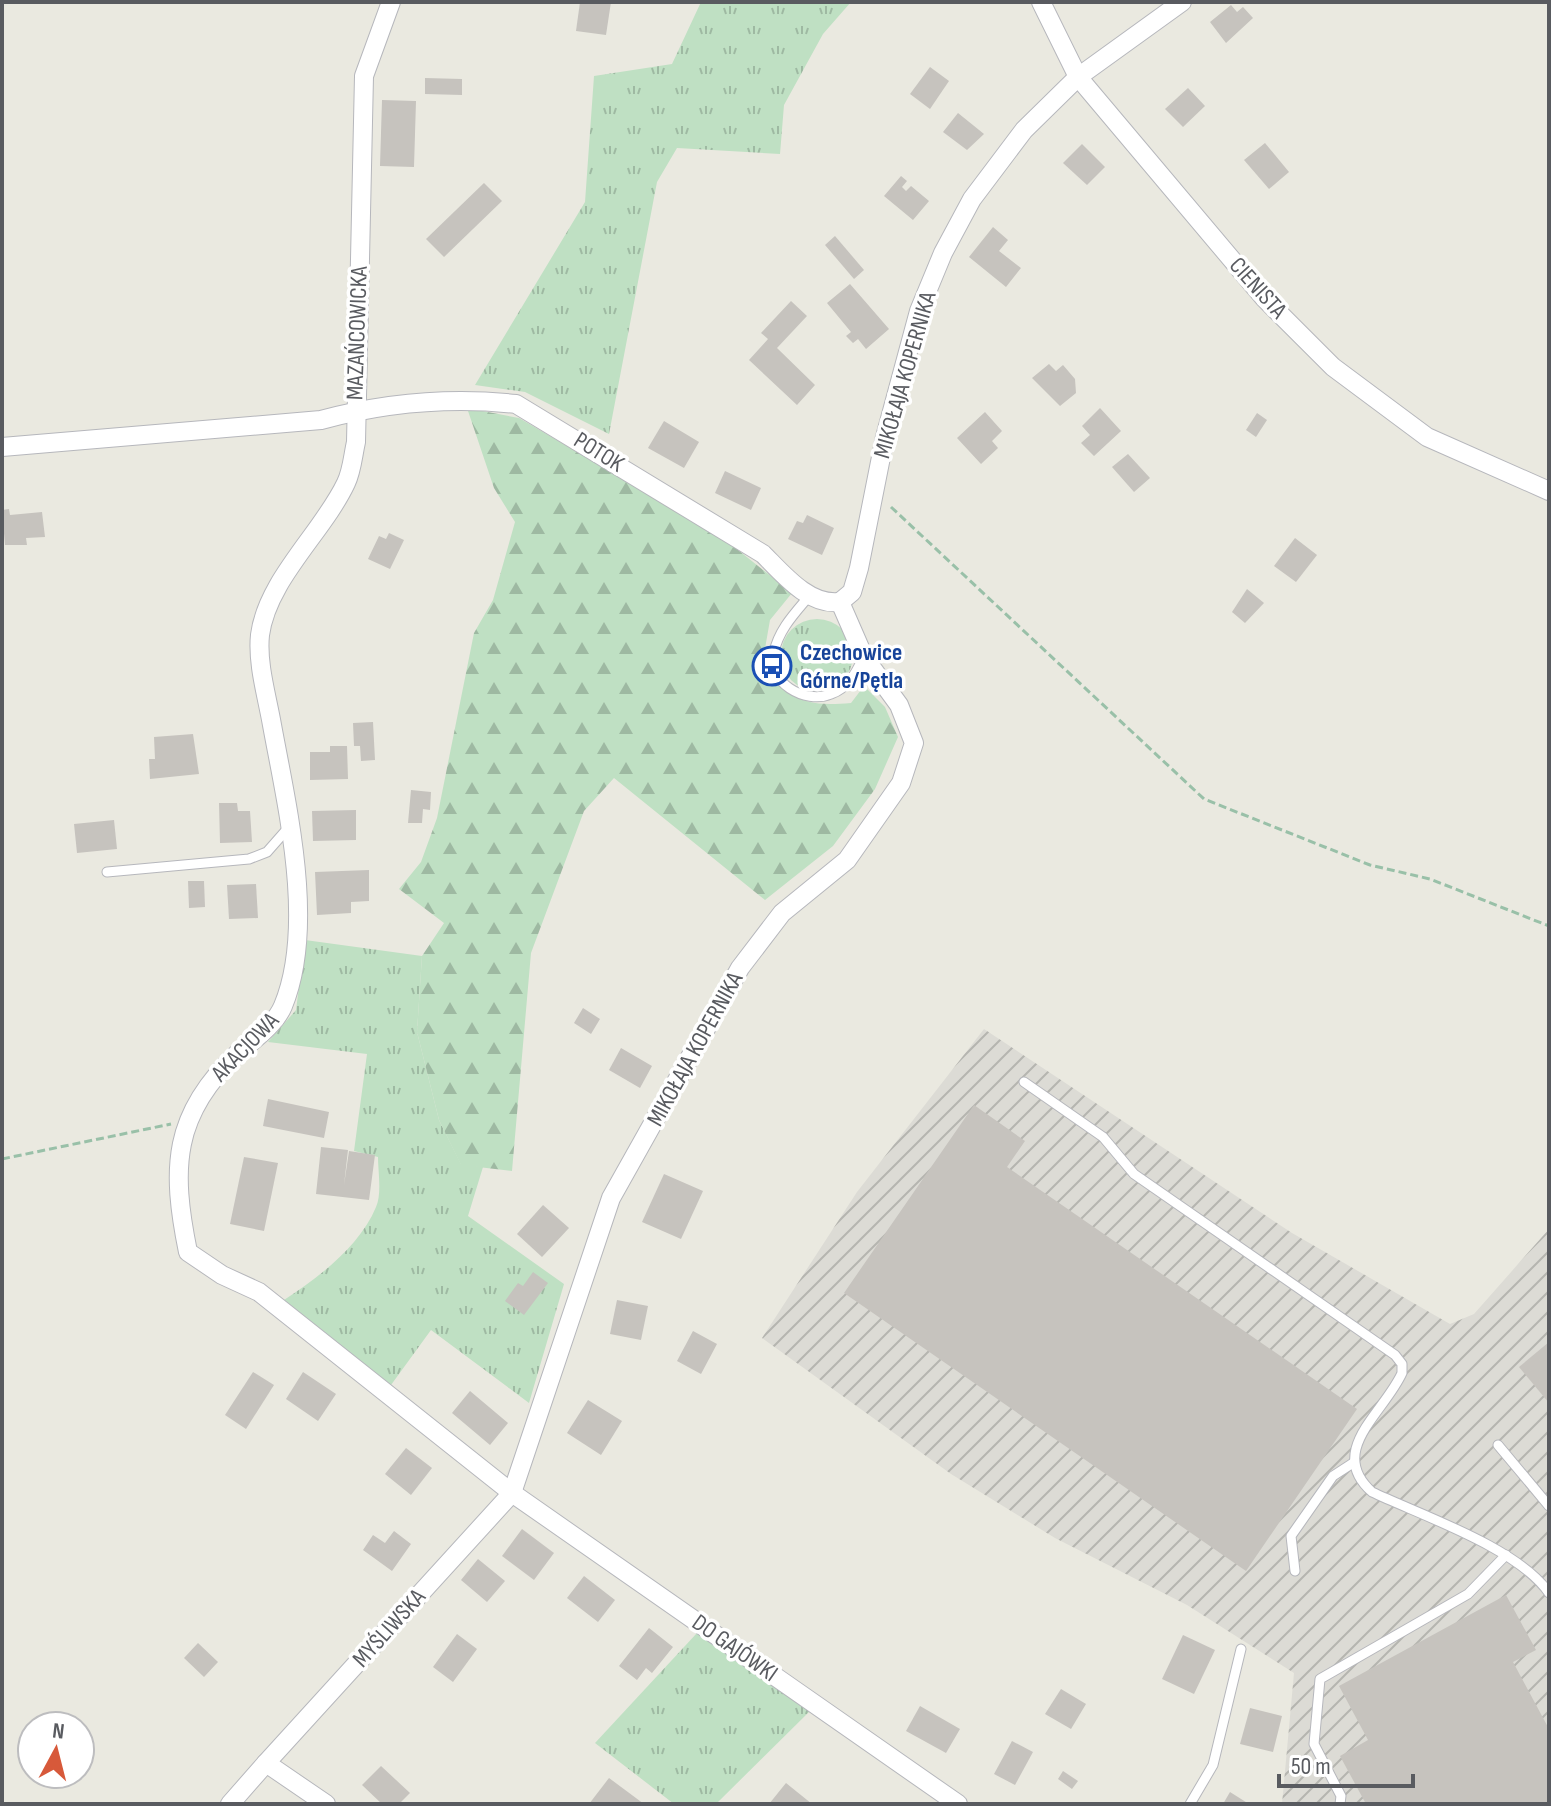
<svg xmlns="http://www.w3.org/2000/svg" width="1551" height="1806" font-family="'Sofia Sans Condensed',sans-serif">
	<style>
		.industrial { fill: url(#industrial-furrows) }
		.grass { fill: url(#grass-tufts) }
		.forest { fill: url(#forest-firs) }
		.building { fill: #c6c3be }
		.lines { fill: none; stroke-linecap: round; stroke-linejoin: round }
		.service-casing { stroke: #b6b7bc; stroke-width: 11 }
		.minor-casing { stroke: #b6b7bc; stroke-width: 20 }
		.path { stroke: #99c0a8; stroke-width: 3; stroke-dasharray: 8 4; stroke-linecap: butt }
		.service { stroke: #fff; stroke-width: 9 }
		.minor { stroke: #fff; stroke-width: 18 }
		.labels { text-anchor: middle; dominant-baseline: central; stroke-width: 7; stroke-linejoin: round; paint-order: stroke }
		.street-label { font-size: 24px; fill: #595b60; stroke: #fff }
		.transit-label { font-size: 24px; font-weight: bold; fill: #164399; stroke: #fff; text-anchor: start }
	</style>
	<defs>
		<pattern id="industrial-furrows" width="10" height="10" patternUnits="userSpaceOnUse" patternTransform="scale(2)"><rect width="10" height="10" fill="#dcdbd5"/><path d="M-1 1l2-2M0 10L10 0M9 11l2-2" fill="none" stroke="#b5b5b0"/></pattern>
		<pattern id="grass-tufts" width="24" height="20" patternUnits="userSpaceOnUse" patternTransform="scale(2)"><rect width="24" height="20" fill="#bfe0c3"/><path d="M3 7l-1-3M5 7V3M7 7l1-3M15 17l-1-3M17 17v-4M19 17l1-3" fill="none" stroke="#9eb9a2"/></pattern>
		<pattern id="forest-firs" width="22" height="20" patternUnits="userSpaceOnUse" patternTransform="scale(2)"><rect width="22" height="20" fill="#bfe0c3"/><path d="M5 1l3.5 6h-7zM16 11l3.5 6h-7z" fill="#9eb9a2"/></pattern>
	</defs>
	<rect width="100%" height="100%" fill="#eae9e0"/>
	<polygon class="industrial" points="984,1029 1292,1233 1450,1324 1474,1314 1549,1229 1549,1804 1282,1804 1294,1673 1187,1605 1055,1538 951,1474 762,1338 857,1192"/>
	<g class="grass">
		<polygon points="701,2 851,2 823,34 784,105 780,154 677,148 657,182 609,434 525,392 475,385 585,202 594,76 672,64"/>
		<circle cx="817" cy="655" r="36"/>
		<path d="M 305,940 L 422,956 L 417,1032 L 439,1120 L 461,1164 L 483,1167 L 468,1216 L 564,1284 L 529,1403 L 431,1330 L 391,1385 L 284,1300 C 318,1278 360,1246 376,1207 C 382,1194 378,1171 378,1157 L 354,1151 L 367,1054 L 268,1042 L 296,1010 Z"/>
		<polygon points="697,1633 810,1711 716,1804 674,1804 595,1743"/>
	</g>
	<path class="forest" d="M 467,408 L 519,418 L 718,534 L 792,593 L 770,620 L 763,660 C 789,700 802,707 851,703 L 864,686 L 885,707 L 898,737 L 875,789 L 833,846 L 765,900 L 614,778 L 584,811 L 531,953 L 512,1171 L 461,1165 L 439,1120 L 417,1032 L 422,956 L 444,923 L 399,889 L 421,862 L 437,818 L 474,633 L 493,600 L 515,522 L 494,488 Z"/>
	<g class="building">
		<polygon points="580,2 611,2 606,35 576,31"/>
		<polygon points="1231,5 1237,12 1243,7 1253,18 1226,43 1210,22"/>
		<polygon points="930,67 949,81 930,109 910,94"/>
		<polygon points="425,78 462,79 462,95 425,94"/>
		<polygon points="1188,88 1205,106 1183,127 1165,109"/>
		<polygon points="382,100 416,101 414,167 380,166"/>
		<polygon points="958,113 984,134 967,150 943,132"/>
		<polygon points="1265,143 1289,172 1269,189 1244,160"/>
		<polygon points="1082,144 1105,167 1087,185 1063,163"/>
		<polygon points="901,176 907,181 902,187 906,191 911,186 929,201 913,220 884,196"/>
		<polygon points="484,183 502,201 444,257 426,239"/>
		<polygon points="993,227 1008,240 999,251 1021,268 1006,287 969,257"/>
		<polygon points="835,236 864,270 854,279 825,245"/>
		<polygon points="850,284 889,329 866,349 858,339 853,343 846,336 851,332 827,303"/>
		<polygon points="791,301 807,316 777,348 815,385 797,405 749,360 768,339 761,333"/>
		<polygon points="1049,364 1056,371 1063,365 1075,379 1076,393 1060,406 1032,378"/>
		<polygon points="1100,408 1121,431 1094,456 1081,443 1090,435 1082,426"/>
		<polygon points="985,412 1002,431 992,441 998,448 981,464 957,438"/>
		<polygon points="1257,413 1267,420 1256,437 1246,430"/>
		<polygon points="664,421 699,442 684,468 648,448"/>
		<polygon points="1128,454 1150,478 1134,492 1112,467"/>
		<polygon points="725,471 761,488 751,510 715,493"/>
		<polygon points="9,509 10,515 42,512 45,537 26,538 27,545 5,545 2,510"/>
		<polygon points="807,515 834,528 822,555 788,539 797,521 803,523"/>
		<polygon points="389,533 404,540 390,569 368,559 379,536 386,539"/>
		<polygon points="1295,538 1317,555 1296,582 1274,566"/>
		<polygon points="1247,589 1264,603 1245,623 1232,612"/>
		<polygon points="373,722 375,760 361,761 360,746 354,746 353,723"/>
		<polygon points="193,734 199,774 150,779 149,759 155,759 154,737"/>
		<polygon points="330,746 347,746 348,779 310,780 310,752 330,752"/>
		<polygon points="411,790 431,792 430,810 423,809 422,823 408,823"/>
		<polygon points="219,803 237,803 238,811 250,811 252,842 220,843"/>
		<polygon points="356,810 356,840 313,841 312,811"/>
		<polygon points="114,820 117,849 77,853 74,824"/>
		<polygon points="369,870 369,901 351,902 351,913 317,915 315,872"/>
		<polygon points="188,881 204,881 205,907 189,908"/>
		<polygon points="256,884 258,918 229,919 227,885"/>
		<polygon points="583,1008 600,1019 591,1034 574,1023"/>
		<polygon points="621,1048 652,1066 640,1088 609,1070"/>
		<polygon points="268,1099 329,1112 324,1138 263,1126"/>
		<polygon points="974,1105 1025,1141 1007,1167 1357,1409 1246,1571 844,1293"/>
		<polygon points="321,1147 348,1150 344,1185 349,1151 375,1155 369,1200 316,1194"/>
		<polygon points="244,1157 278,1163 264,1231 230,1224"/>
		<polygon points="664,1174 703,1191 681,1239 642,1222"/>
		<polygon points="543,1205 569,1228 542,1257 517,1234"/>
		<polygon points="533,1272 548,1283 524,1315 505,1301 518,1283 523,1286"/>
		<polygon points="617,1300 648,1306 641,1340 610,1334"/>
		<polygon points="693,1331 717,1344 701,1374 677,1361"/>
		<polygon points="1549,1342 1549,1403 1519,1367"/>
		<polygon points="253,1372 274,1385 246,1429 225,1415"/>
		<polygon points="303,1372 336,1394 318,1421 286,1399"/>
		<polygon points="470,1391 508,1423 490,1445 452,1413"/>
		<polygon points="588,1400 622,1421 601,1455 567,1433"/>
		<polygon points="406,1448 432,1468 411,1495 385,1474"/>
		<polygon points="522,1529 554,1553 534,1580 502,1556"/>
		<polygon points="394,1531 411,1544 392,1571 363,1550 373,1535 385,1543"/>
		<polygon points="478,1559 505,1581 487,1602 461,1580"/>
		<polygon points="584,1576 615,1600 598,1622 567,1598"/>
		<polygon points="1506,1595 1536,1650 1513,1662 1549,1729 1549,1804 1366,1804 1340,1756 1368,1740 1339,1686"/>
		<polygon points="649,1628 673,1647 652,1673 646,1668 637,1680 619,1666"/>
		<polygon points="457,1634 477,1649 453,1682 433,1667"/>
		<polygon points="1183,1635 1215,1650 1194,1694 1162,1679"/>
		<polygon points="198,1643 218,1662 204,1677 184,1658"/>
		<polygon points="1061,1689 1086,1704 1071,1729 1045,1714"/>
		<polygon points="920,1706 960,1729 946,1753 906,1731"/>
		<polygon points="1250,1708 1282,1716 1273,1752 1240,1744"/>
		<polygon points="1012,1741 1033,1752 1015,1785 994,1774"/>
		<polygon points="381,1766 410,1793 399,1804 382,1804 362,1785"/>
		<polygon points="1063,1771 1078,1781 1072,1789 1058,1779"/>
		<polygon points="609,1778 644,1804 589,1804"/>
		<polygon points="786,1783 812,1804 769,1804"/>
		<polygon points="1230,1792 1249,1804 1223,1804"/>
	</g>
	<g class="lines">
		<defs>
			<g id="service">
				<path d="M 810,595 C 795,613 779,629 774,652 C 766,682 805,705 831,694 C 848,688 856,673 863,658"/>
				<polyline points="107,872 249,859 267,852 289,827"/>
				<path d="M 1024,1082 L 1103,1137 L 1134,1174 L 1395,1355 L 1402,1364 L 1402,1373 C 1384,1413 1326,1451 1372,1492 C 1423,1516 1518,1548 1549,1593"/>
				<polyline points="1498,1445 1549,1506"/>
				<polyline points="1295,1571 1291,1536 1333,1476 1353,1463"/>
				<polyline points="1190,1804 1213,1765 1241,1649"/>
				<polyline points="1340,1804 1341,1796 1314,1744 1320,1679 1468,1594 1506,1555"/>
			</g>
			<g id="minor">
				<path d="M 391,2 L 364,76 L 356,442 C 353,455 352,471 346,483 C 323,532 267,580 260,635 C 257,664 267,696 272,725 C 287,807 316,926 283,1006 C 275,1025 253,1040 238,1053 C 172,1114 171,1169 188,1252 L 222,1275 L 259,1292 L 512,1493 L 958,1804"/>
				<polyline points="1041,2 1078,77 1265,299 1333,367 1427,437 1549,491"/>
				<path d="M 2,447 L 321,420 C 384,403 451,397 516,404 L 763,554 C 783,574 809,606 840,602"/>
				<polyline points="840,602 852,592 859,568 885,437 919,311 943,253 972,199 1024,130 1078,77 1182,2"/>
				<polyline points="230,1804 266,1763"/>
				<polyline points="326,1804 266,1763 512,1493 611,1198 740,968 782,913 847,860 901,783 914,743 899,705 864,657 840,602"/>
			</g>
		</defs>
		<use href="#service" class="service-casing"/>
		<use href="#minor" class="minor-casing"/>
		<g class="path">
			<polyline points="891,507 1204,799 1370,865 1430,879 1549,926"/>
			<polyline points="2,1159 171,1124"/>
		</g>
		<use href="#service" class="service"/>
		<use href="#minor" class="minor"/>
	</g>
	<defs>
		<symbol id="bus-ring" viewBox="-11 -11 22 22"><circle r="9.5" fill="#fff" stroke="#1a4fb4" stroke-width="1.5"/><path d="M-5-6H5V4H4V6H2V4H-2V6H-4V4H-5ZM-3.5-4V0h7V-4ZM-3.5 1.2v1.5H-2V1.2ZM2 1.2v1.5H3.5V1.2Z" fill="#1a4fb4"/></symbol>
	</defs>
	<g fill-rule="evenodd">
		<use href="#bus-ring" x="750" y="644" width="44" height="44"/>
	</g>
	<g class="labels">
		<g class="street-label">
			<text transform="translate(1258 288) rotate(48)">CIENISTA</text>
			<text transform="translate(357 333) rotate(-88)">MAZAŃCOWICKA</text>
			<text transform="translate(905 375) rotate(-74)">MIKOŁAJA KOPERNIKA</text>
			<text transform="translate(599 452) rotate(32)">POTOK</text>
			<text transform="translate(245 1047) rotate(-46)">AKACJOWA</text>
			<text transform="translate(695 1049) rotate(-61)">MIKOŁAJA KOPERNIKA</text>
			<text transform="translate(389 1628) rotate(-48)">MYŚLIWSKA</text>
			<text transform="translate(735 1648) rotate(35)">DO GAJÓWKI</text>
		</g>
		<g class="transit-label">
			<text x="800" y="652">Czechowice<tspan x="800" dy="28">Górne/Pętla</tspan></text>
		</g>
	</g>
	<rect width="1551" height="1806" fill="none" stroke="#595b60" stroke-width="8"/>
	<g transform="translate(56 1750) rotate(7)"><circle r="38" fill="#ffffff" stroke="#bdbdbf" stroke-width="2"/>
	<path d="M0-6L14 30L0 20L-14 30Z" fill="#d7593a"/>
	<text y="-12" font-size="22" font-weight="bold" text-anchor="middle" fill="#595b60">N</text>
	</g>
	<path d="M1279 1774v12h134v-12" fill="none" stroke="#595b60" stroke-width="4"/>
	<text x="1291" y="1774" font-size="24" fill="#595b60" stroke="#ffffff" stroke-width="6" paint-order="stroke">50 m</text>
</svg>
